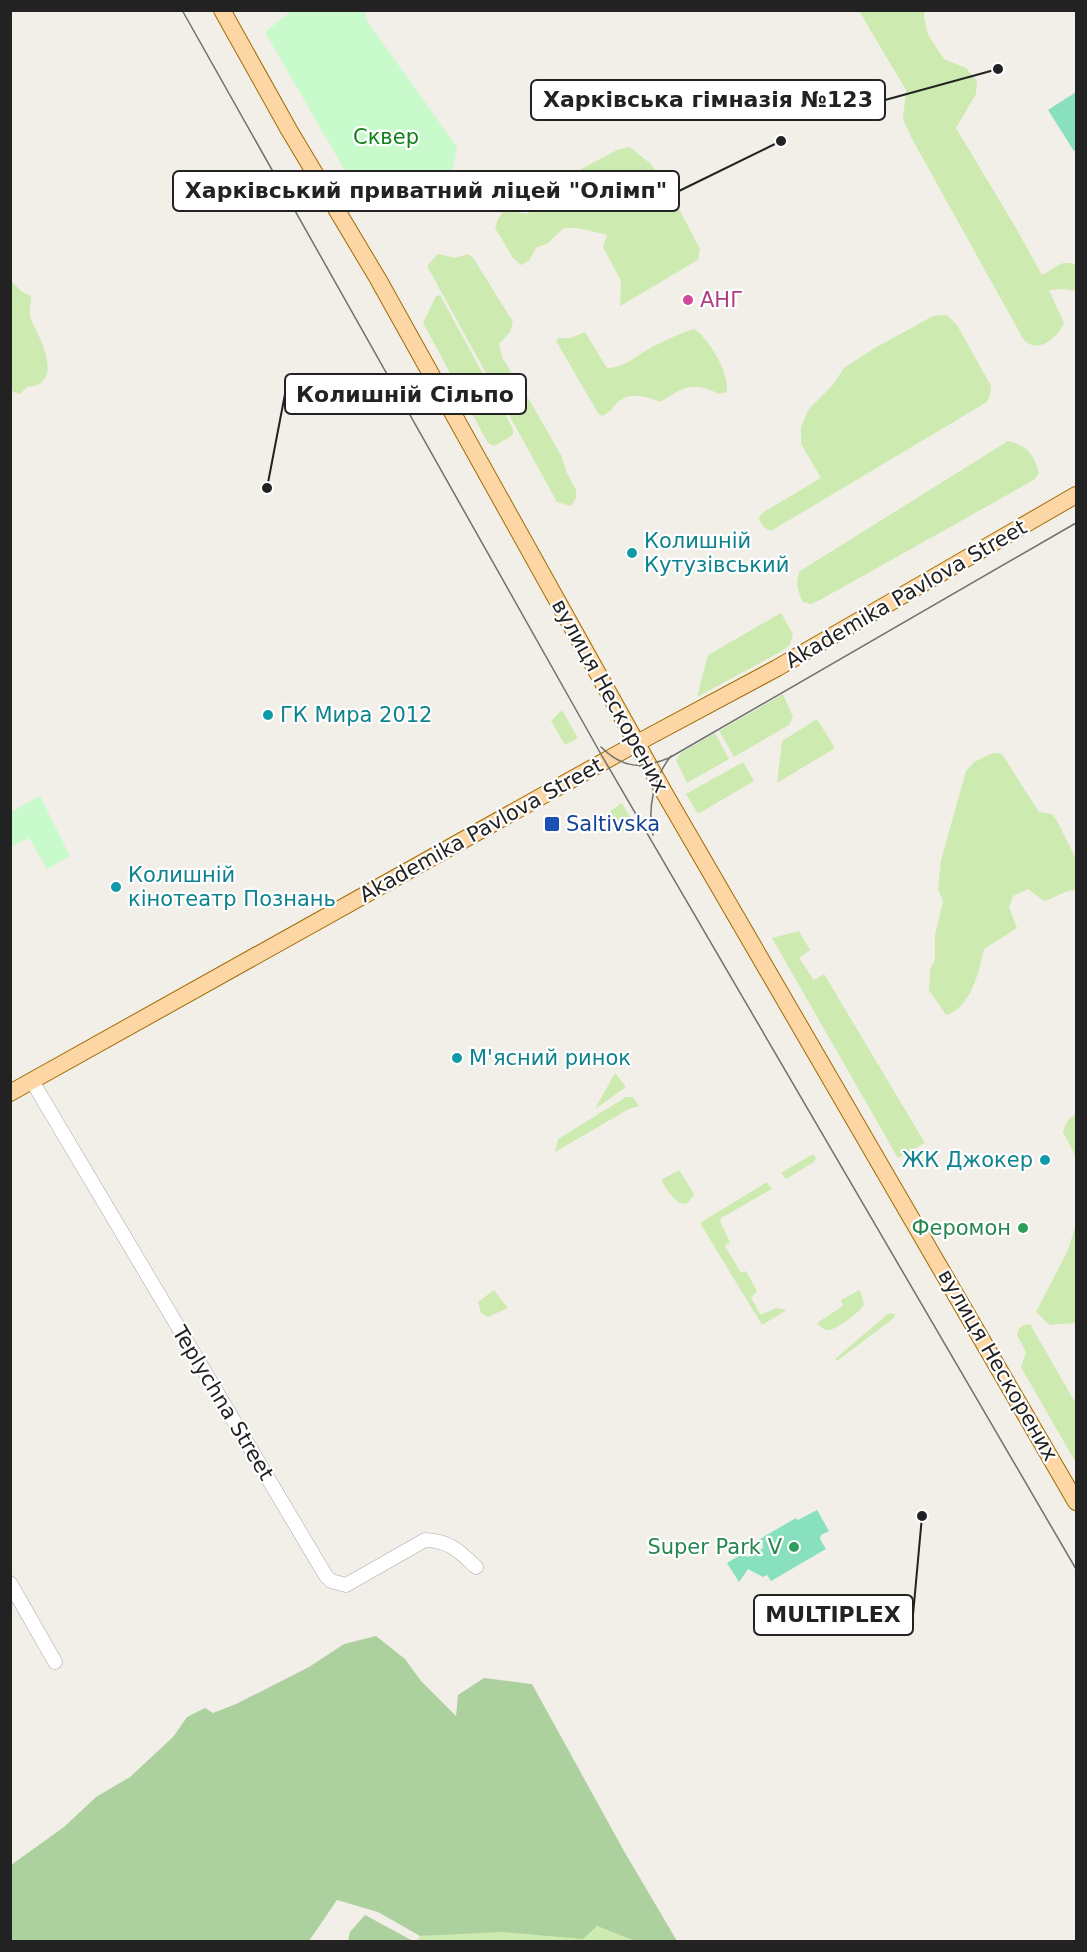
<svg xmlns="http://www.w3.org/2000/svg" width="1087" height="1952" font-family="'DejaVu Sans',sans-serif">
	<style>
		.grass { fill: #cdebb0 }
		.forest { fill: #add19e }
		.park { fill: #c8facc }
		.pitch { fill: #88e0be }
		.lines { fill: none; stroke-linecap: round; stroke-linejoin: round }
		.minor-casing { stroke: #a9a9a9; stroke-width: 15 }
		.major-casing { stroke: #a06b00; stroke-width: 18 }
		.minor { stroke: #fff; stroke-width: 14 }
		.major { stroke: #fcd6a4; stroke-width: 16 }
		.tram { stroke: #707070; stroke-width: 1.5 }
		.hotel-dot { fill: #d1479c; stroke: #fff; stroke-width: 2 }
		.culture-dot { fill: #0f9aa8; stroke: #fff; stroke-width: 2 }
		.transit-dot { fill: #1a4fb4; stroke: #fff; stroke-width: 2 }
		.leisure-dot { fill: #2e9e5b; stroke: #fff; stroke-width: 2 }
		.labels { text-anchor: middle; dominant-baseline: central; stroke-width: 4.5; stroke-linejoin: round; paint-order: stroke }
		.park-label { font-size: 21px; fill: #0c8416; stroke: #fff }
		.hotel-label { font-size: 21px; fill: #b23c85; stroke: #fff; text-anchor: start }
		.culture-label { font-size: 21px; fill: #0d838f; stroke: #fff; text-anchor: start }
		.street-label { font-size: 21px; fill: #222; stroke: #fff }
		.transit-label { font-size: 21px; fill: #164399; stroke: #fff; text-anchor: start }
		.leisure-label { font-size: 21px; fill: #27864d; stroke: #fff; text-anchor: end }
		.leader { fill: none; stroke: #222; stroke-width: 2 }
		.callout-dot { fill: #222; stroke: #fff; stroke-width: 2 }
		.callout { fill: #fff; stroke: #222; stroke-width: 2 }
		.callout-label { font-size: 22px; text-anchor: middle; font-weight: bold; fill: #222 }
	</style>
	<rect width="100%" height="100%" fill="#f2efe9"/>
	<g class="grass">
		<path d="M 859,11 L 925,11 L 924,16 L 928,35 L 944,59 L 966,68 L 977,81 L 976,94 L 956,128 L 1016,228 L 1042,275 C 1055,269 1061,258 1076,265 L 1076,291 L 1064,289 L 1049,290 L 1064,323 C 1058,337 1038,355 1024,340 C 1021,336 1019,331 1016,326 L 911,137 L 903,119 L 906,90 Z"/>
		<polygon points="630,147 651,164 678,207 700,249 698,260 620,306 621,281 603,247 607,235 578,228 564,228 548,243 536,248 529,261 521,265 513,258 495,228 498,219 503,212 513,211 526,214 559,199 572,174 617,150"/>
		<polygon points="438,254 455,258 468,254 474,259 513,322 510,332 499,344 502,357 517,382 520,384 561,455 567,473 576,490 576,498 571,506 557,502 427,266"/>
		<path d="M 10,280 L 22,292 L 31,296 C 31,302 29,309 30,315 C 31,323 38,332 41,341 C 49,360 55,385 27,387 L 20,394 L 13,392 L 11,385 Z"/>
		<polygon points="440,295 513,429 513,435 494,446 488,443 423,323 436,296"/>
		<path d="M 947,315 L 957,325 L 991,386 L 990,396 L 987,402 L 771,531 C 764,528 761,525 759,518 L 762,513 L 821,478 L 801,444 L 801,427 L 808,410 L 832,386 L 844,368 L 873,349 L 933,316 Z"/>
		<path d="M 694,329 C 710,339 729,373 727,392 L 719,394 C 692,380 683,388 660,402 C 648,397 632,392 621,400 C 612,406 614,410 602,416 L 598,413 L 556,341 L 558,338 L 571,338 L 585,332 L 607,368 C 624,368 639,354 654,346 C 667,340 680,333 694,329 Z"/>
		<path d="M 1008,441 C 1028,446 1033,453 1039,473 L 1034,480 L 820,600 L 811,604 L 803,602 C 797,590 795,583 800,571 Z"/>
		<polygon points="781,613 793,634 790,645 780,652 697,697 708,655"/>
		<polygon points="783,694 793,717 789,725 734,757 719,731"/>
		<polygon points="562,710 578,738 565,745 551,721"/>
		<polygon points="817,719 835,748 777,783 782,741"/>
		<polygon points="715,733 729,759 687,783 676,760 681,753"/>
		<path d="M 993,753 L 1002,754 L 1039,812 L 1052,814 L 1057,821 L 1076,859 L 1076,890 C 1067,889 1055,898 1044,901 L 1028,889 L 1013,896 L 1009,907 L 1017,928 L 984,949 C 980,970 970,1009 946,1015 L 929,990 L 930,970 L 935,959 L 935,935 L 943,901 L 938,889 L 941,860 L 966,771 L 974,762 Z"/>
		<polygon points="743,762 754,781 698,814 686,794"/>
		<polygon points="622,803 635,825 623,832 610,811"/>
		<polygon points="799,931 810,950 799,958 814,980 824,974 925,1143 898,1158 772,938"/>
		<polygon points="615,1073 626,1087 595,1109"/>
		<polygon points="626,1097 633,1097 639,1106 629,1109 555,1152 558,1139"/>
		<path d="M 1076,1114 L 1076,1157 L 1063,1132 C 1065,1123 1069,1118 1076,1114 Z"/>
		<polygon points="813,1154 816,1158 814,1162 786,1179 781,1173"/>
		<path d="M 679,1170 L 694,1194 C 683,1218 668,1191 661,1180 Z"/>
		<polygon points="767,1182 772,1189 721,1218 720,1221 730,1242 725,1246 741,1273 746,1271 757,1291 751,1298 761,1315 776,1308 787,1310 762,1325 700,1223"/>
		<polygon points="1076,1224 1076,1323 1050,1325 1036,1312 1068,1250"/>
		<polygon points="494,1290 508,1308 488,1317 481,1313 478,1302"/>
		<path d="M 860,1290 L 864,1304 C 861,1311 838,1329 829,1330 C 823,1330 821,1327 817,1323 L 843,1306 L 841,1300 Z"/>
		<polygon points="889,1313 895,1314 894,1318 837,1361 835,1359"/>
		<path d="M 1030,1324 L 1076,1404 L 1076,1463 L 1021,1367 L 1026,1352 L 1017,1335 C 1019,1326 1022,1325 1030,1324 Z"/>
		<polygon points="597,1926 635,1941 416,1942 420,1936"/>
	</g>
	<g class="forest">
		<polygon points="376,1636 405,1659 421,1681 456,1716 458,1695 484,1678 532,1684 624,1851 677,1941 635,1941 597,1926 583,1939 502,1932 420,1936 378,1912 337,1900 309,1941 11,1941 11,1865 64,1827 96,1797 130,1777 173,1737 187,1717 205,1708 213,1713 236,1704 309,1667 344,1644"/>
		<polygon points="365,1915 413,1941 348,1941 350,1932"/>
	</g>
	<g class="park">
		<polygon points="293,10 365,11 367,21 457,147 453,168 429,188 413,195 395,196 382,192 363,202 265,32"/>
		<polygon points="40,796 70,856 47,869 29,838 11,847 11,812"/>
	</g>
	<g class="pitch">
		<polygon points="1076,92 1076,150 1074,151 1048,110"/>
		<polygon points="817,1510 829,1531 821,1535 820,1539 826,1549 771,1581 767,1575 763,1577 748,1569 739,1582 727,1563 742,1554 748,1557 763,1548 763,1545 760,1539 796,1518 798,1520"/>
	</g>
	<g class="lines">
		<defs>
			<g id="minor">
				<path d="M 32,1081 L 326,1576 L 331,1581 L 346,1585 L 425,1540 C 450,1541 459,1551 476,1567"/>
				<polyline points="10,1583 55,1662"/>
			</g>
			<g id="major">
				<polyline points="222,10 289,130 378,279 665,794 1076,1502"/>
				<polyline points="10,1093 637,743 777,668 1076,495"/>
			</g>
		</defs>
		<use href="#minor" class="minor-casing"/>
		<use href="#major" class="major-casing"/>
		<use href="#minor" class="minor"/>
		<use href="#major" class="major"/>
		<g class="tram">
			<polyline points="182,10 602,756 1076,1569"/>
			<path d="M 601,747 C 623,769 641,769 669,758 L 1076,523"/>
			<path d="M 653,835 C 647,808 654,777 671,756"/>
		</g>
	</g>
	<circle class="hotel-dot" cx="688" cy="300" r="6"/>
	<g class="culture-dot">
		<circle cx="632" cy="553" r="6"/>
		<circle cx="268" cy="715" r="6"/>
		<circle cx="116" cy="887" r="6"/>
		<circle cx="457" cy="1058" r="6"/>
		<circle cx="1045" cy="1160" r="6"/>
	</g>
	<rect class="transit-dot" x="544" y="816" width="16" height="16" rx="3"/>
	<g class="leisure-dot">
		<circle cx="1023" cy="1228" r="6"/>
		<circle cx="794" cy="1547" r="6"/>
	</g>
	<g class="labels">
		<g class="park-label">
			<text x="386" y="137">Сквер</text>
		</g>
		<g class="hotel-label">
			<text x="700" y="300">АНГ</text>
		</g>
		<g class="culture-label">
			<text x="644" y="541">Колишній<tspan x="644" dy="24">Кутузівський</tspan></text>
			<text x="280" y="715">ГК Мира 2012</text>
			<text x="128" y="875">Колишній<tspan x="128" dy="24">кінотеатр Познань</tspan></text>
			<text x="469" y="1058">М'ясний ринок</text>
			<text x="1033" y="1160" text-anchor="end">ЖК Джокер</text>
		</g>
		<g class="street-label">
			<text transform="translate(906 594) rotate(-30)">Akademika Pavlova Street</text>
			<text transform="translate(610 696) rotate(61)">вулиця Нескорених</text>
			<text transform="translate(481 830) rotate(-29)">Akademika Pavlova Street</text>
			<text transform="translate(998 1365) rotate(60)">вулиця Нескорених</text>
			<text transform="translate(223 1403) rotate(59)">Teplychna Street</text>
		</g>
		<g class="transit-label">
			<text x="566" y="824">Saltivska</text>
		</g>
		<g class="leisure-label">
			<text x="1011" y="1228">Феромон</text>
			<text x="782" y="1547">Super Park V</text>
		</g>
	</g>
	<path class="leader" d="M998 69L885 100M781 141L679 191M267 488L285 394M922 1516L913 1615"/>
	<g class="callout-dot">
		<circle cx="998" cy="69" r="6"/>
		<circle cx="781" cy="141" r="6"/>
		<circle cx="267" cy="488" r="6"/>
		<circle cx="922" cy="1516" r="6"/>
	</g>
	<g class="callout">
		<rect x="531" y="80" width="354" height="40" rx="6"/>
		<rect x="173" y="171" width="506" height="40" rx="6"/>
		<rect x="285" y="374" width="241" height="40" rx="6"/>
		<rect x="754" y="1595" width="159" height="40" rx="6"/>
	</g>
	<g class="callout-label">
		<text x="708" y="107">Харківська гімназія №123</text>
		<text x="426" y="198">Харківський приватний ліцей "Олімп"</text>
		<text x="405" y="402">Колишній Сільпо</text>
		<text x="833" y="1622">MULTIPLEX</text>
	</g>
	<rect width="1087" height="1952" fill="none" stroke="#222222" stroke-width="24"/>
</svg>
